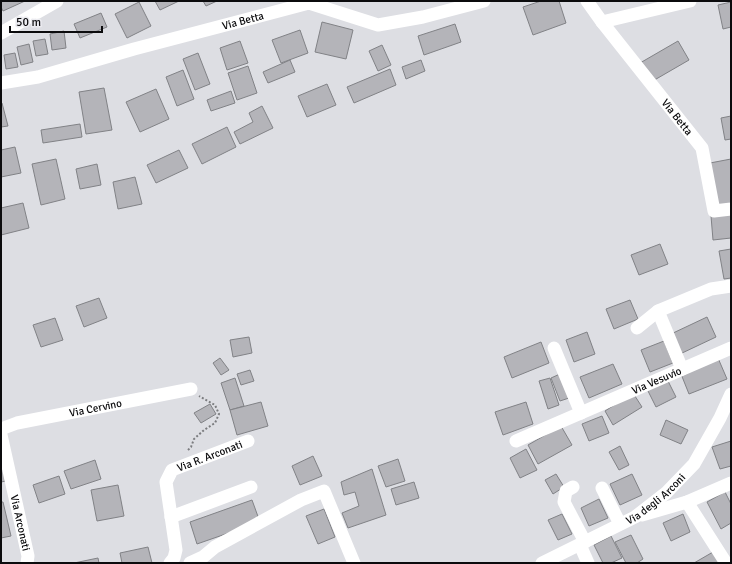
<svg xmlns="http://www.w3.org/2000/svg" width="732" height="564" font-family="Signika,sans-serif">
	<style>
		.building { fill: #b4b4b9; stroke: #818286 }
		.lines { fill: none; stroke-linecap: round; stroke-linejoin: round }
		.path { stroke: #7b7c7f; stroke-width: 2; stroke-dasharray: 2 2; stroke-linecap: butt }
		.minor { stroke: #fff; stroke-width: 13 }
		.labels { text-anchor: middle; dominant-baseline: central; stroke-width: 3.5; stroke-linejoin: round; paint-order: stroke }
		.street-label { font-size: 11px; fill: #0b0b0d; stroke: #ebebf0 }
	</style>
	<rect width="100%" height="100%" fill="#dddee3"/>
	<g class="building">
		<polygon points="1,1 25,1 3,11 1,7"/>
		<polygon points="155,1 179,1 160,10"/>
		<polygon points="203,1 217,1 206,6"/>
		<polygon points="541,1 559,1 566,23 533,35 523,7"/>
		<polygon points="139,2 151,26 127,38 115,14"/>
		<polygon points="731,2 731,27 723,29 718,5"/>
		<polygon points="101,13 107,27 80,38 74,24"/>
		<polygon points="322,22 353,30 346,59 315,52"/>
		<polygon points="455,24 461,42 424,55 418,36"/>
		<polygon points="300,30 308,53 281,63 272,40"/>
		<polygon points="64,31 66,48 52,50 50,34"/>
		<polygon points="45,39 48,54 36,56 33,41"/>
		<polygon points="240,41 248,63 227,70 220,48"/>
		<polygon points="678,41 689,60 651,82 640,63"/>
		<polygon points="29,44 33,62 21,65 17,47"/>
		<polygon points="382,45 391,65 378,71 369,51"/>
		<polygon points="15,53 18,67 6,69 4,55"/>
		<polygon points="198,53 210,84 195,90 183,59"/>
		<polygon points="290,60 295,72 268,83 263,72"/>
		<polygon points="421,60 425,71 406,79 402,67"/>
		<polygon points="248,66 257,93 237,100 228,73"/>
		<polygon points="390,69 396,85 354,103 347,87"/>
		<polygon points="183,70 194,99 177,106 166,77"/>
		<polygon points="327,84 336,105 307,117 298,96"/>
		<polygon points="104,88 112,130 86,134 79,92"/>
		<polygon points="156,89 169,119 140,132 126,102"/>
		<polygon points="231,91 235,103 211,111 207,100"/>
		<polygon points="1,103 2,103 8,126 1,127"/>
		<polygon points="262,106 273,128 240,144 234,132 253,122 249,113"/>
		<polygon points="731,116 731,139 725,140 721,118"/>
		<polygon points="80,124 82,137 43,143 41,130"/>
		<polygon points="227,127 236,147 202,164 192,144"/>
		<polygon points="15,147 21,173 1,177 1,150"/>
		<polygon points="179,150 188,168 156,183 147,165"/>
		<polygon points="56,159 65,199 41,205 32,164"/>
		<polygon points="731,159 731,203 718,206 710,163"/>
		<polygon points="97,164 101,185 80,189 76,169"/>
		<polygon points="135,177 142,204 118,209 113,182"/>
		<polygon points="23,203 29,228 1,235 1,208"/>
		<polygon points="731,214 731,238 713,240 711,216"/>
		<polygon points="660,244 668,264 639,275 631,255"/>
		<polygon points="731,249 731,278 724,279 719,251"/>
		<polygon points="99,298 107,318 84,327 76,306"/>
		<polygon points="630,300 638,319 614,329 606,309"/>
		<polygon points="707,317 716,337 680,354 671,334"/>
		<polygon points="55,318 63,340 41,347 33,325"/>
		<polygon points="587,332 595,354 574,362 566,340"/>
		<polygon points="249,337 252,353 233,357 230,340"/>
		<polygon points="664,341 673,363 650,372 641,350"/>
		<polygon points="541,342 549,363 512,378 504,357"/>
		<polygon points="220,358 229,370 221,375 213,363"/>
		<polygon points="718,358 727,379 689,394 681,374"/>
		<polygon points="613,364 622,384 589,398 580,377"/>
		<polygon points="250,370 254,381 241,385 237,374"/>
		<polygon points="560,374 569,398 560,401 551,378"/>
		<polygon points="666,377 676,397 656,407 646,387"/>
		<polygon points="235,378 244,406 230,410 221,383"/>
		<polygon points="550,378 559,405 548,409 539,381"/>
		<polygon points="633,393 642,407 613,425 605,411"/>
		<polygon points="261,402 268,426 237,435 230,410"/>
		<polygon points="526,402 533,424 503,435 495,412"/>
		<polygon points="210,404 216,414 201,423 194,413"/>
		<polygon points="602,416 609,433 589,441 582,424"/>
		<polygon points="666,420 688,430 681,444 660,435"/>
		<polygon points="561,426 572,445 538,464 528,445"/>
		<polygon points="731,441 731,466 720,469 712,447"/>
		<polygon points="620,446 629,465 619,470 609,452"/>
		<polygon points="526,449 537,470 520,478 510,458"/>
		<polygon points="313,456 322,476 300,485 292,466"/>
		<polygon points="398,459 405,481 386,487 378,466"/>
		<polygon points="95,460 101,479 71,489 64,471"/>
		<polygon points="1,462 6,481 1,482"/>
		<polygon points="372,469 386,515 348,528 342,513 359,506 355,492 344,495 341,482"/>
		<polygon points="556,474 564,487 553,494 545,480"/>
		<polygon points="632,474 642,495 620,505 610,484"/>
		<polygon points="59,476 65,494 39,503 33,485"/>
		<polygon points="414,482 419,498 396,505 391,489"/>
		<polygon points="118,485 124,516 97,521 91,490"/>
		<polygon points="725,492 731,504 731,523 721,529 707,502"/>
		<polygon points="599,499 608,518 589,526 581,508"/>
		<polygon points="252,500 260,522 197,544 190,522"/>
		<polygon points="1,502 3,502 11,536 1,538"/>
		<polygon points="324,509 335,537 318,544 306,516"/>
		<polygon points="562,514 572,534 558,540 548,520"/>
		<polygon points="683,514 690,532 671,541 663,523"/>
		<polygon points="631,535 643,559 637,563 626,563 615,542"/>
		<polygon points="611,536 622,558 611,563 603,563 594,545"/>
		<polygon points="148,547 152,563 122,563 120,553"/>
		<polygon points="713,552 720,563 694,563"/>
		<polygon points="98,558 99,563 74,563"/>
	</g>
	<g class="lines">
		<polyline class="path" points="188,450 191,447 194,439 204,430 215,423 219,414 215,405 199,396"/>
		<g class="minor">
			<path id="s1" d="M 587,1 L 602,22 L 702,148 L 714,211 L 731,209"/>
			<polyline points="602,22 690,1"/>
			<polyline points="1,33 57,1"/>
			<path id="s2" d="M 1,83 L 38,77 L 134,49 L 309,3 L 378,25 L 423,17 L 484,1"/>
			<polyline points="658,311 682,369"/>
			<polyline points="637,328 658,311 711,289 731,286"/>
			<polyline points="554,348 581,413"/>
			<path id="s3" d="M 1,429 L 17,423 L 191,389"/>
			<path id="s4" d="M 1,435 L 28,556 L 27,563"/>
			<path id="s5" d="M 516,441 L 731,348"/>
			<polyline points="573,487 566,491 564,502 585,542"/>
			<polyline points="602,488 620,524"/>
			<polyline points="687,502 726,563"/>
			<polyline points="642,515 687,502 731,483"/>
			<polyline points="171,517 251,487"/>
			<polyline points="580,545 588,563"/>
			<path id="s6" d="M 170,563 L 174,558 L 176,550 L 166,482 L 172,470 L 248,441"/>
			<polyline points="190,563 203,557 215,547 301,500 324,491 354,563"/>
			<path id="s7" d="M 542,563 L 635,517 L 666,493 L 694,464 L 720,418 L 731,394"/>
		</g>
	</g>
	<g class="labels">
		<g class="street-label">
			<text stroke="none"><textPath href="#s2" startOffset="250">Via Betta</textPath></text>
			<text stroke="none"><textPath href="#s1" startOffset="147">Via Betta</textPath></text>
			<text stroke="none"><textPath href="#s5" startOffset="153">Via Vesuvio</textPath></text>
			<text stroke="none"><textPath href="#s3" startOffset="97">Via Cervino</textPath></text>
			<text stroke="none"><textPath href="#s6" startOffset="137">Via R. Arconati</textPath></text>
			<text stroke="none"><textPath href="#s7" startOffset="131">Via degli Arconi</textPath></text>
			<text stroke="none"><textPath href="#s4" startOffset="90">Via Arconati</textPath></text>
		</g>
	</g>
	<rect width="732" height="564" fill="none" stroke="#0b0b0d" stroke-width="4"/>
	<path d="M10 26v6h92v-6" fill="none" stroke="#0b0b0d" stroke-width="2"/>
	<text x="16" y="26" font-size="12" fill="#0b0b0d" stroke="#ebebf0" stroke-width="3" paint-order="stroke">50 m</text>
</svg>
